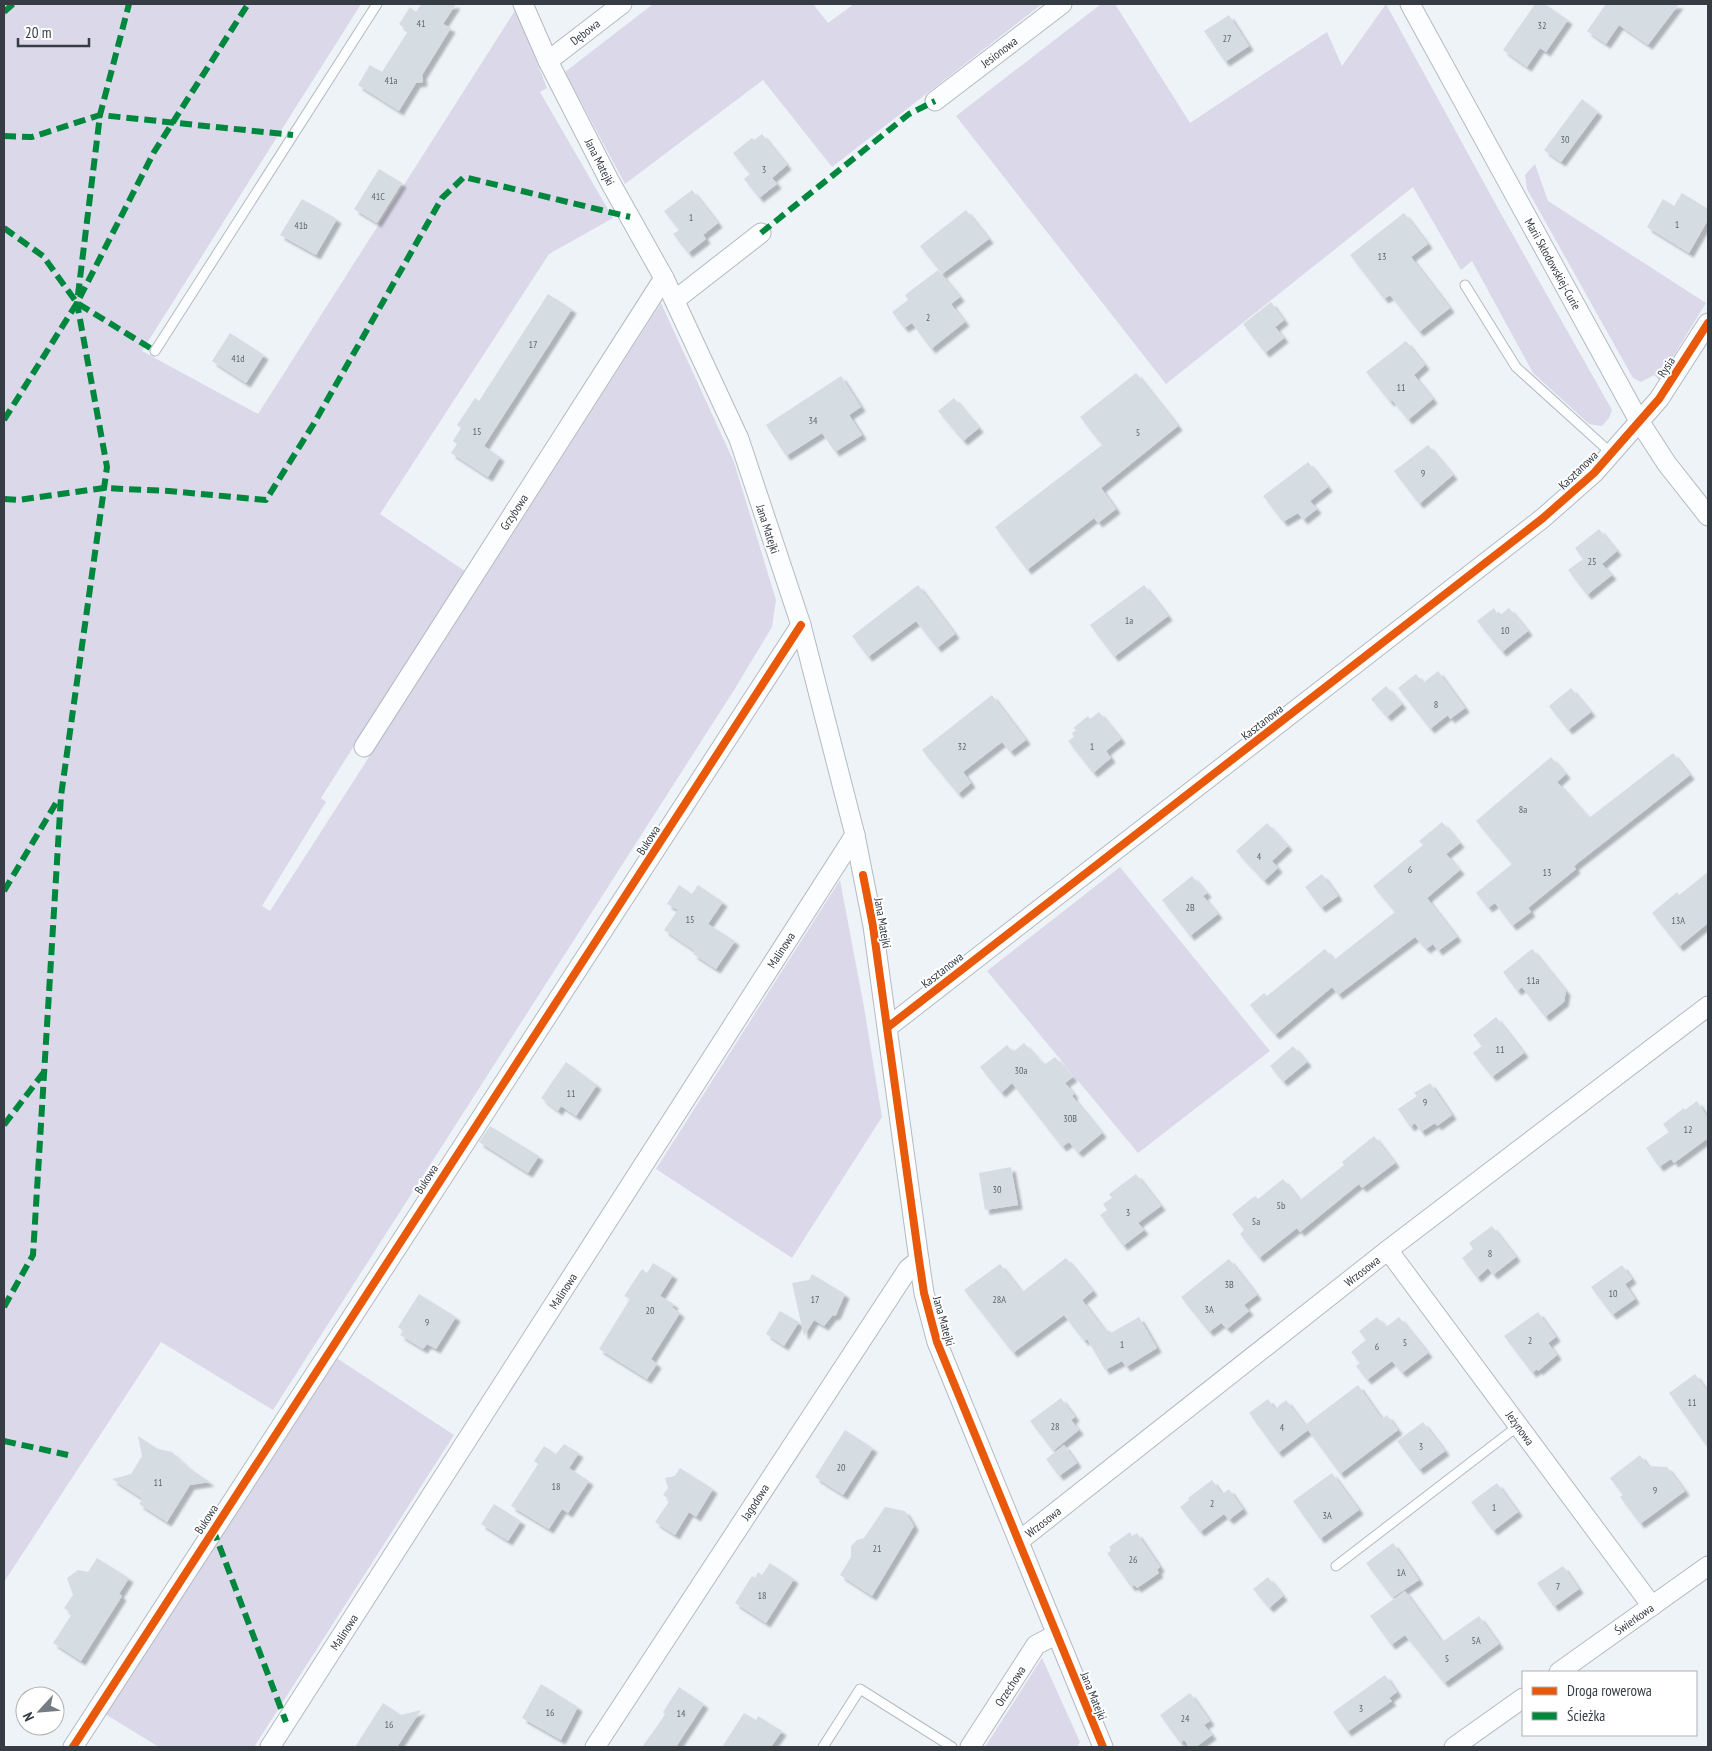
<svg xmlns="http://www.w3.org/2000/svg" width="1712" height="1751" font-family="'PT Sans Narrow',sans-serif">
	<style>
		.green { fill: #dbd8ea }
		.building { fill: #d5dde2; filter: url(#shadow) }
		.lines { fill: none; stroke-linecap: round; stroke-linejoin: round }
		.lane-casing { stroke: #b4bac0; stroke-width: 11 }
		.street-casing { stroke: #b4bac0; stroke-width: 21 }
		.lane { stroke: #fcfdfe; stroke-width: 9 }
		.street { stroke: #fcfdfe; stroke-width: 19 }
		.quiet { stroke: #00873e; stroke-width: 6; stroke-dasharray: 12 6; stroke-linecap: butt }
		.cycleway-casing { stroke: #fff; stroke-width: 11 }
		.cycleway { stroke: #e8590c; stroke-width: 8 }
		.labels { text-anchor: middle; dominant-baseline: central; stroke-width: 4; stroke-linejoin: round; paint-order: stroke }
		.number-label { font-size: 10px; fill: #5f666d }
		.street-label { font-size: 12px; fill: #353c44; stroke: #fff }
	</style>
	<defs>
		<filter id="shadow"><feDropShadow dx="4.5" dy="4.5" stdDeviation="1" flood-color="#0004"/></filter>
	</defs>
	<rect width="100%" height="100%" fill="#eef3f8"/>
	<g class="green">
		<polygon points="4,4 361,4 142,351 258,414 516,9 547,88 540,92 613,218 549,254 380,514 465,571 321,798 326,802 262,906 270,911 661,303 734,462 776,600 772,627 736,687 273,1410 161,1342 4,1582"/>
		<polygon points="653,4 813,4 828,23 854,4 1042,4 832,167 763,80 625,184 565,72"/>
		<polygon points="1101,4 1115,4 1190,123 1327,32 1342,66 1386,4 1500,212 1612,410 1609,418 1602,426 1589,424 1533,373 1472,261 1461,270 1413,187 1166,384 956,116"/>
		<polygon points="1535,164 1548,201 1706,303 1659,380 1654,375 1641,382 1633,378 1527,189 1525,175"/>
		<polygon points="1120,867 1270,1051 1138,1153 987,971"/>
		<polygon points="840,880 864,1007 882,1117 792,1258 656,1169"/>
		<polygon points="335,1357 454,1435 254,1747 159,1747 105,1714"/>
		<polygon points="1042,1658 1080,1742 1077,1747 985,1747"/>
	</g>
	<g class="building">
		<polygon points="421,4 456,4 443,24 451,28 422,75 423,82 416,83 399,111 358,85 370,65 382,72 408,31 399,24 410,7 416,12"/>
		<polygon points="1535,4 1545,4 1568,20 1546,52 1540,48 1527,67 1503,50"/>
		<polygon points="1606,4 1679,4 1648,45 1619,25 1606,44 1587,31"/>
		<polygon points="1229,15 1249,46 1225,62 1204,31"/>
		<polygon points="1582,99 1598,112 1561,162 1544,150"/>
		<polygon points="762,134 787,165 772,178 777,184 759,198 744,179 750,174 733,153 752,138 754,140"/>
		<polygon points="379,169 402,183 377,223 354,209"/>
		<polygon points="692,190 718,223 703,235 706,239 688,253 673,234 679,230 664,211"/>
		<polygon points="1682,193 1708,209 1708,220 1689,253 1647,227 1663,199 1674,206"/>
		<polygon points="302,199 337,219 316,255 280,235"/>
		<polygon points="966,210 989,239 942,274 920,246"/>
		<polygon points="1404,213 1428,244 1411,257 1450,308 1419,332 1390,295 1384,299 1350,255"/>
		<polygon points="938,270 960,297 951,304 965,322 931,349 912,323 904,328 892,312 908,300 905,295"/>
		<polygon points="548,294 572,309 484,446 500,457 488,477 451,453 457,444 453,441 461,428 457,425 475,398 479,401"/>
		<polygon points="1271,302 1284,320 1275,327 1284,338 1265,353 1243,324"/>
		<polygon points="230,333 264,355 246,383 212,361"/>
		<polygon points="1406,341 1425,365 1414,375 1433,399 1408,420 1392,400 1390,402 1366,372"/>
		<polygon points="1136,373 1178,426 1101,488 1116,509 1098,523 1094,518 1027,570 995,527 1102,445 1080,417"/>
		<polygon points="841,376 861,407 849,415 862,435 835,452 822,433 786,456 766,425"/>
		<polygon points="954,398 979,428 963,441 938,411"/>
		<polygon points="1428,445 1453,475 1419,504 1394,471"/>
		<polygon points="1308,462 1328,487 1310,501 1317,509 1303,520 1298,513 1283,522 1263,496"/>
		<polygon points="1599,529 1617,551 1602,564 1612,575 1587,595 1568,570 1583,559 1575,548"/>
		<polygon points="918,585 955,634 937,648 916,621 868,657 852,636"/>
		<polygon points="1144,585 1168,616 1114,657 1090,625"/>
		<polygon points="1494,608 1499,616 1509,608 1528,631 1502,652 1477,621"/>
		<polygon points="1438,671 1465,708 1450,719 1448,715 1430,729 1398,688 1416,674 1423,683"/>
		<polygon points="1386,686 1402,704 1387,717 1371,699"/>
		<polygon points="1571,688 1591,712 1568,730 1549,706"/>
		<polygon points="992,695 1026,740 1010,752 1002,742 963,772 971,783 958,794 922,750"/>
		<polygon points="1099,712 1121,739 1106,751 1111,758 1093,773 1068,741 1074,737 1072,733 1076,730 1073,728 1088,716 1090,719"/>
		<polygon points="1673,753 1690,775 1574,866 1576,869 1528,908 1531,912 1512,926 1495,903 1488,908 1476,893 1512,864 1476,821 1551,757 1566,774 1557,782 1589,818"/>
		<polygon points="1442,822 1460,843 1446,854 1460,870 1427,898 1457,937 1438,951 1433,944 1426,949 1415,937 1338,995 1332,987 1275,1035 1250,1005 1264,993 1267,996 1325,949 1334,960 1395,912 1373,886 1423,845 1419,841"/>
		<polygon points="1267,823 1288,846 1272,861 1278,868 1264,881 1236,851"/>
		<polygon points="1708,872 1708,923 1679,947 1652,913 1677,892 1679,895"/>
		<polygon points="1322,874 1338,896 1321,908 1305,887"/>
		<polygon points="1192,876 1207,893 1203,896 1218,914 1190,936 1162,900"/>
		<polygon points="679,885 692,894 698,885 723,902 708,924 735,941 716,969 693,954 695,951 664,930 678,910 667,904"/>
		<polygon points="1532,949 1566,991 1564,1002 1545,1017 1522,987 1517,991 1503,972"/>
		<polygon points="1496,1017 1524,1053 1492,1077 1473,1053 1482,1046 1473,1035"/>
		<polygon points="1024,1043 1044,1065 1055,1057 1073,1077 1065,1083 1074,1094 1072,1096 1102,1133 1078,1153 1069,1142 1062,1147 1012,1083 1001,1093 980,1067 1007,1045 1013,1052"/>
		<polygon points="1293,1046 1307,1062 1283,1082 1270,1066"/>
		<polygon points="566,1062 597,1085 576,1116 561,1106 558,1111 541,1098"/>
		<polygon points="1430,1083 1452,1115 1437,1126 1435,1123 1421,1132 1415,1123 1410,1127 1398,1109 1417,1096 1414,1093"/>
		<polygon points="1697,1101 1708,1118 1708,1138 1674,1163 1671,1159 1659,1167 1646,1148 1669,1132 1663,1124 1684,1108 1685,1110"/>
		<polygon points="490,1126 539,1156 528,1173 479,1142"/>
		<polygon points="1374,1136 1395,1163 1362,1188 1359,1184 1300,1232 1297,1228 1259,1258 1240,1234 1244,1230 1232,1214 1255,1196 1258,1199 1283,1179 1300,1200 1344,1165 1342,1162"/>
		<polygon points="1011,1167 1018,1205 985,1210 979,1173"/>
		<polygon points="1136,1174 1161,1206 1138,1223 1144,1230 1123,1246 1100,1215 1107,1210 1103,1204 1112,1198 1109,1194"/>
		<polygon points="1492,1226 1516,1257 1493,1275 1488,1268 1477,1278 1462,1258 1473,1249 1469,1243"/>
		<polygon points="1066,1258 1093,1291 1082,1300 1103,1328 1105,1327 1109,1334 1139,1317 1157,1348 1126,1367 1122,1361 1105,1370 1087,1339 1084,1341 1064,1315 1013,1353 964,1290 1000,1264 1022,1292"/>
		<polygon points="1229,1259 1257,1295 1244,1305 1249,1311 1227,1329 1221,1323 1209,1332 1181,1297"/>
		<polygon points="653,1263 673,1275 660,1296 674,1304 672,1307 680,1313 651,1359 657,1364 647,1379 599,1349 630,1299 624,1296 642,1269 647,1273"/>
		<polygon points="1622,1265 1632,1279 1625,1284 1635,1299 1612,1315 1591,1287"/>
		<polygon points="812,1274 845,1294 836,1315 832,1316 824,1326 814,1320 804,1336 792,1283 809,1280"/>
		<polygon points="419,1294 456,1317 436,1349 427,1344 423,1349 400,1335 403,1331 398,1327"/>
		<polygon points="780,1311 799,1322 784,1346 766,1334"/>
		<polygon points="1538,1312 1556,1337 1548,1343 1557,1355 1538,1371 1537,1369 1532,1373 1504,1336"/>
		<polygon points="1377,1317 1386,1327 1399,1317 1428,1353 1402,1373 1392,1361 1367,1380 1356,1366 1360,1363 1351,1352 1366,1340 1359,1331"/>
		<polygon points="1695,1374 1708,1392 1708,1448 1669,1393"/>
		<polygon points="1358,1385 1382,1419 1387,1415 1398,1430 1340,1474 1308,1430 1278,1453 1249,1413 1268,1399 1275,1409 1286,1400 1305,1425"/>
		<polygon points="1061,1398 1075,1417 1071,1420 1079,1430 1053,1451 1030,1421"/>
		<polygon points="1423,1422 1445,1451 1419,1470 1397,1441"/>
		<polygon points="845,1430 873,1448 843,1495 815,1477"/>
		<polygon points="138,1436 158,1449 172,1452 189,1468 210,1482 190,1485 167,1522 139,1504 143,1499 112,1479 131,1474 142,1456"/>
		<polygon points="564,1444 579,1453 569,1468 589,1481 568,1513 562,1509 549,1529 511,1506 538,1464 534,1461 544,1446 556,1454"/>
		<polygon points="1064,1445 1077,1463 1059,1476 1046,1459"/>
		<polygon points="1640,1455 1648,1466 1667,1467 1685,1491 1640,1524 1620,1497 1623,1495 1610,1478"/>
		<polygon points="680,1468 713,1489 696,1517 689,1512 675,1535 655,1522 670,1500 663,1495 668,1488 665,1478 675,1476"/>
		<polygon points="1332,1473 1359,1510 1320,1539 1293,1501"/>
		<polygon points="1212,1480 1222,1494 1229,1489 1243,1509 1229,1520 1224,1514 1200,1532 1180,1507 1189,1500 1188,1498"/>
		<polygon points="1497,1483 1518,1512 1493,1531 1471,1502"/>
		<polygon points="494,1504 521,1521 508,1541 481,1524"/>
		<polygon points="885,1507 905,1511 914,1526 872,1596 840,1575 851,1557 851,1546 857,1540 864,1538"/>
		<polygon points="1130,1532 1132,1536 1137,1533 1160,1567 1157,1570 1159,1573 1137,1588 1134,1585 1131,1587 1107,1553 1111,1551 1109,1547"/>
		<polygon points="1393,1543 1419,1580 1392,1598 1366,1563"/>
		<polygon points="97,1558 129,1578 119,1594 122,1596 81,1661 53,1643 72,1614 64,1608 73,1595 67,1578 78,1570 88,1572"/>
		<polygon points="770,1563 794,1579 766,1623 735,1603 752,1576 755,1578 758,1572 762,1575"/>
		<polygon points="1563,1566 1579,1589 1554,1607 1537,1583"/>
		<polygon points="1268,1577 1283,1596 1269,1608 1253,1589"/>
		<polygon points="1405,1591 1442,1642 1479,1616 1499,1644 1444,1683 1405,1635 1391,1645 1370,1616"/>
		<polygon points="1385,1675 1397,1692 1389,1698 1392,1701 1347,1732 1333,1712"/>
		<polygon points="541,1684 578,1707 561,1740 522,1718"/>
		<polygon points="679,1687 704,1704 676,1747 642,1747 662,1719 665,1714 663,1712"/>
		<polygon points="1190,1693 1210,1721 1204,1725 1212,1735 1196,1747 1190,1747 1184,1740 1180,1743 1160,1715"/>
		<polygon points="383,1703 401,1715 421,1710 397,1747 355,1747"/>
		<polygon points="744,1713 756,1720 758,1716 782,1731 771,1747 722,1747"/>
	</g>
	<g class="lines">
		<defs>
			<g id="lane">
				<polyline points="1465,285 1516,367 1611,453"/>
				<polyline points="155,351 377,4"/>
				<polyline points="1336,1566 1518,1426"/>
				<polyline points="823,1747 860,1689 952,1747"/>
			</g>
			<g id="street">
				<polyline points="523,4 548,61 610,182 664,278 739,439 801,625 855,835 873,926 919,1260 924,1293 937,1342 1103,1747"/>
				<polyline points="1410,4 1639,421 1667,464 1708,516"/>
				<polyline points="548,61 622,4"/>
				<polyline points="935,101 1062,4"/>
				<polyline points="675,300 761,233"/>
				<polyline points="364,747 664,278"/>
				<polyline points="888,1027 1543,518 1594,473 1659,399 1708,323"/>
				<polyline points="1388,1250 1652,1606"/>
				<polyline points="1019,1541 1388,1250 1708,1006"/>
				<polyline points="1559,1672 1708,1566"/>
				<polyline points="73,1747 801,625"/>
				<polyline points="270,1747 855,835"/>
				<polyline points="595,1747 908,1269 919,1260"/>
				<polyline points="970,1747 1036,1645 1057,1634"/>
				<polyline points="1454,1747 1523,1698"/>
			</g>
		</defs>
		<use href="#lane" class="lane-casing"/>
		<use href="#street" class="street-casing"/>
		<use href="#lane" class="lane"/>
		<use href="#street" class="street"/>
		<g class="quiet">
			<polyline points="4,12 13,4"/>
			<polyline points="4,136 32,137 100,115 293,135"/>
			<polyline points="4,228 43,256 77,303 155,351"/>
			<polyline points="761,233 909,114 935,101"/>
			<polyline points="4,420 77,303 154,152 248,4"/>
			<polyline points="4,499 18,500 104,488 169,491 266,500 313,425 442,198 464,177 630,217"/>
			<polyline points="4,891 59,798"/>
			<polyline points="4,1125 44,1072"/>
			<polyline points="4,1307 33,1255 61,796 107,467 77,303 100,115 129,4"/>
			<polyline points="4,1441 68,1455"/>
			<polyline points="213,1529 286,1722"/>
		</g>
		<defs>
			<g id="cycleway">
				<polyline points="863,875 873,926 919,1260 924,1293 937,1342 1103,1747"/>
				<polyline points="888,1027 1543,518 1594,473 1659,399 1708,323"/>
				<polyline points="73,1747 801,625"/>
			</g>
		</defs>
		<use href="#cycleway" class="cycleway-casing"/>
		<use href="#cycleway" class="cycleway"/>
	</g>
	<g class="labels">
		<g class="number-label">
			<text x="421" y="23">41</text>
			<text x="1542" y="25">32</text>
			<text x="1227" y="38">27</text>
			<text x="391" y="80">41a</text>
			<text x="1565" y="139">30</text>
			<text x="764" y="169">3</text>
			<text x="378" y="196">41C</text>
			<text x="691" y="217">1</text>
			<text x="1677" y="224">1</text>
			<text x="301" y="225">41b</text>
			<text x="1382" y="256">13</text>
			<text x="928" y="317">2</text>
			<text x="533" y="344">17</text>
			<text x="238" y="358">41d</text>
			<text x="1401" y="387">11</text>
			<text x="813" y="420">34</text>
			<text x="477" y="431">15</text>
			<text x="1138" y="432">5</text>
			<text x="1423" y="473">9</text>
			<text x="1592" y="561">25</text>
			<text x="1129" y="620">1a</text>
			<text x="1505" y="630">10</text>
			<text x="1436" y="704">8</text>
			<text x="962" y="746">32</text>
			<text x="1092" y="746">1</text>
			<text x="1523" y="809">8a</text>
			<text x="1259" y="856">4</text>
			<text x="1410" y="869">6</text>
			<text x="1547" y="872">13</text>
			<text x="1190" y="907">2B</text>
			<text x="690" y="919">15</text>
			<text x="1678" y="920">13A</text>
			<text x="1533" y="980">11a</text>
			<text x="1500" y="1049">11</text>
			<text x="1021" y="1070">30a</text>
			<text x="571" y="1093">11</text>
			<text x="1425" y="1102">9</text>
			<text x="1070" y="1118">30B</text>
			<text x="1688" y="1129">12</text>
			<text x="997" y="1189">30</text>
			<text x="1281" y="1205">5b</text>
			<text x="1128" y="1212">3</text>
			<text x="1256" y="1221">5a</text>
			<text x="1490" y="1253">8</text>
			<text x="1229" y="1284">3B</text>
			<text x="1613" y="1293">10</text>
			<text x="815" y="1299">17</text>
			<text x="999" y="1299">28A</text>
			<text x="1209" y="1309">3A</text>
			<text x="650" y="1310">20</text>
			<text x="427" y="1322">9</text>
			<text x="1530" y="1340">2</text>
			<text x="1405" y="1342">5</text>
			<text x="1122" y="1344">1</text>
			<text x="1377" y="1346">6</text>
			<text x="1692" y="1402">11</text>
			<text x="1055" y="1426">28</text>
			<text x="1282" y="1427">4</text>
			<text x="1421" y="1446">3</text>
			<text x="841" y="1467">20</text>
			<text x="158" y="1482">11</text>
			<text x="556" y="1486">18</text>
			<text x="1655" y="1490">9</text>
			<text x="1212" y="1503">2</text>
			<text x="1494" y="1507">1</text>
			<text x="1327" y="1515">3A</text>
			<text x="877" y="1548">21</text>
			<text x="1133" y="1559">26</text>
			<text x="1401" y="1572">1A</text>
			<text x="1558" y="1586">7</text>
			<text x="762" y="1595">18</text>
			<text x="1476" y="1640">5A</text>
			<text x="1447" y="1658">5</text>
			<text x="1361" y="1708">3</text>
			<text x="550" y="1712">16</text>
			<text x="681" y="1713">14</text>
			<text x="1185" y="1718">24</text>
			<text x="389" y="1724">16</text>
		</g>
		<g class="street-label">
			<text transform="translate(585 32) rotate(-38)">Dębowa</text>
			<text transform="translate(999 52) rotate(-37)">Jesionowa</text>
			<text transform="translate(600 162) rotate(63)">Jana Matejki</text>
			<text transform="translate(1553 264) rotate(61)">Marii Skłodowskiej-Curie</text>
			<text transform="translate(1666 367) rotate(-57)">Rysia</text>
			<text transform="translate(1578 470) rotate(-44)">Kasztanowa</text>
			<text transform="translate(514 512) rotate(-57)">Grzybowa</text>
			<text transform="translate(768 529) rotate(72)">Jana Matejki</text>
			<text transform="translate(1262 722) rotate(-38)">Kasztanowa</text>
			<text transform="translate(648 840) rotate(-57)">Bukowa</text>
			<text transform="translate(883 923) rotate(80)">Jana Matejki</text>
			<text transform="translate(781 950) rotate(-57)">Malinowa</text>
			<text transform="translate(942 970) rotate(-38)">Kasztanowa</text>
			<text transform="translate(426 1179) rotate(-57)">Bukowa</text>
			<text transform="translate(1362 1271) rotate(-38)">Wrzosowa</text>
			<text transform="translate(563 1291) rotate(-57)">Malinowa</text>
			<text transform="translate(944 1321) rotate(74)">Jana Matejki</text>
			<text transform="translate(1520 1428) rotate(54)">Jeżynowa</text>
			<text transform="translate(755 1502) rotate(-57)">Jagodowa</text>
			<text transform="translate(206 1519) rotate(-57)">Bukowa</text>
			<text transform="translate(1043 1522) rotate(-38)">Wrzosowa</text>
			<text transform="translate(1634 1619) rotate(-35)">Świerkowa</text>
			<text transform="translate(344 1632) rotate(-57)">Malinowa</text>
			<text transform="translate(1010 1686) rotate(-57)">Orzechowa</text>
			<text transform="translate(1094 1696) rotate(68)">Jana Matejki</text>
		</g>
	</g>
	<rect width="1712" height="1751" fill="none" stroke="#353c44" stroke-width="10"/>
	<rect x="1522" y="1671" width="175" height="65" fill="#ffffff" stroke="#aeb1b4"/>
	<rect x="1532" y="1687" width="25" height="8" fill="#e8590c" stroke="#aeb1b4"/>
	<text x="1567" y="1696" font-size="15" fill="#353c44">Droga rowerowa</text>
	<rect x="1532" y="1712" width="25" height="8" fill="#00873e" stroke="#aeb1b4"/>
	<text x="1567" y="1721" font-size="15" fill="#353c44">Ścieżka</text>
	<g transform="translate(40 1711) rotate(244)"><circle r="24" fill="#ffffff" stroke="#aeb1b4"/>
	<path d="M0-4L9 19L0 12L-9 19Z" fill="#767c83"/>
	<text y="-8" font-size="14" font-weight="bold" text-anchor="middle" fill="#353c44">N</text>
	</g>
	<path d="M18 38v8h71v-8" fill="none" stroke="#353c44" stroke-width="2.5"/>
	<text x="25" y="38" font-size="15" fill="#353c44" stroke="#ffffff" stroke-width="4" paint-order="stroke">20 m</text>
</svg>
